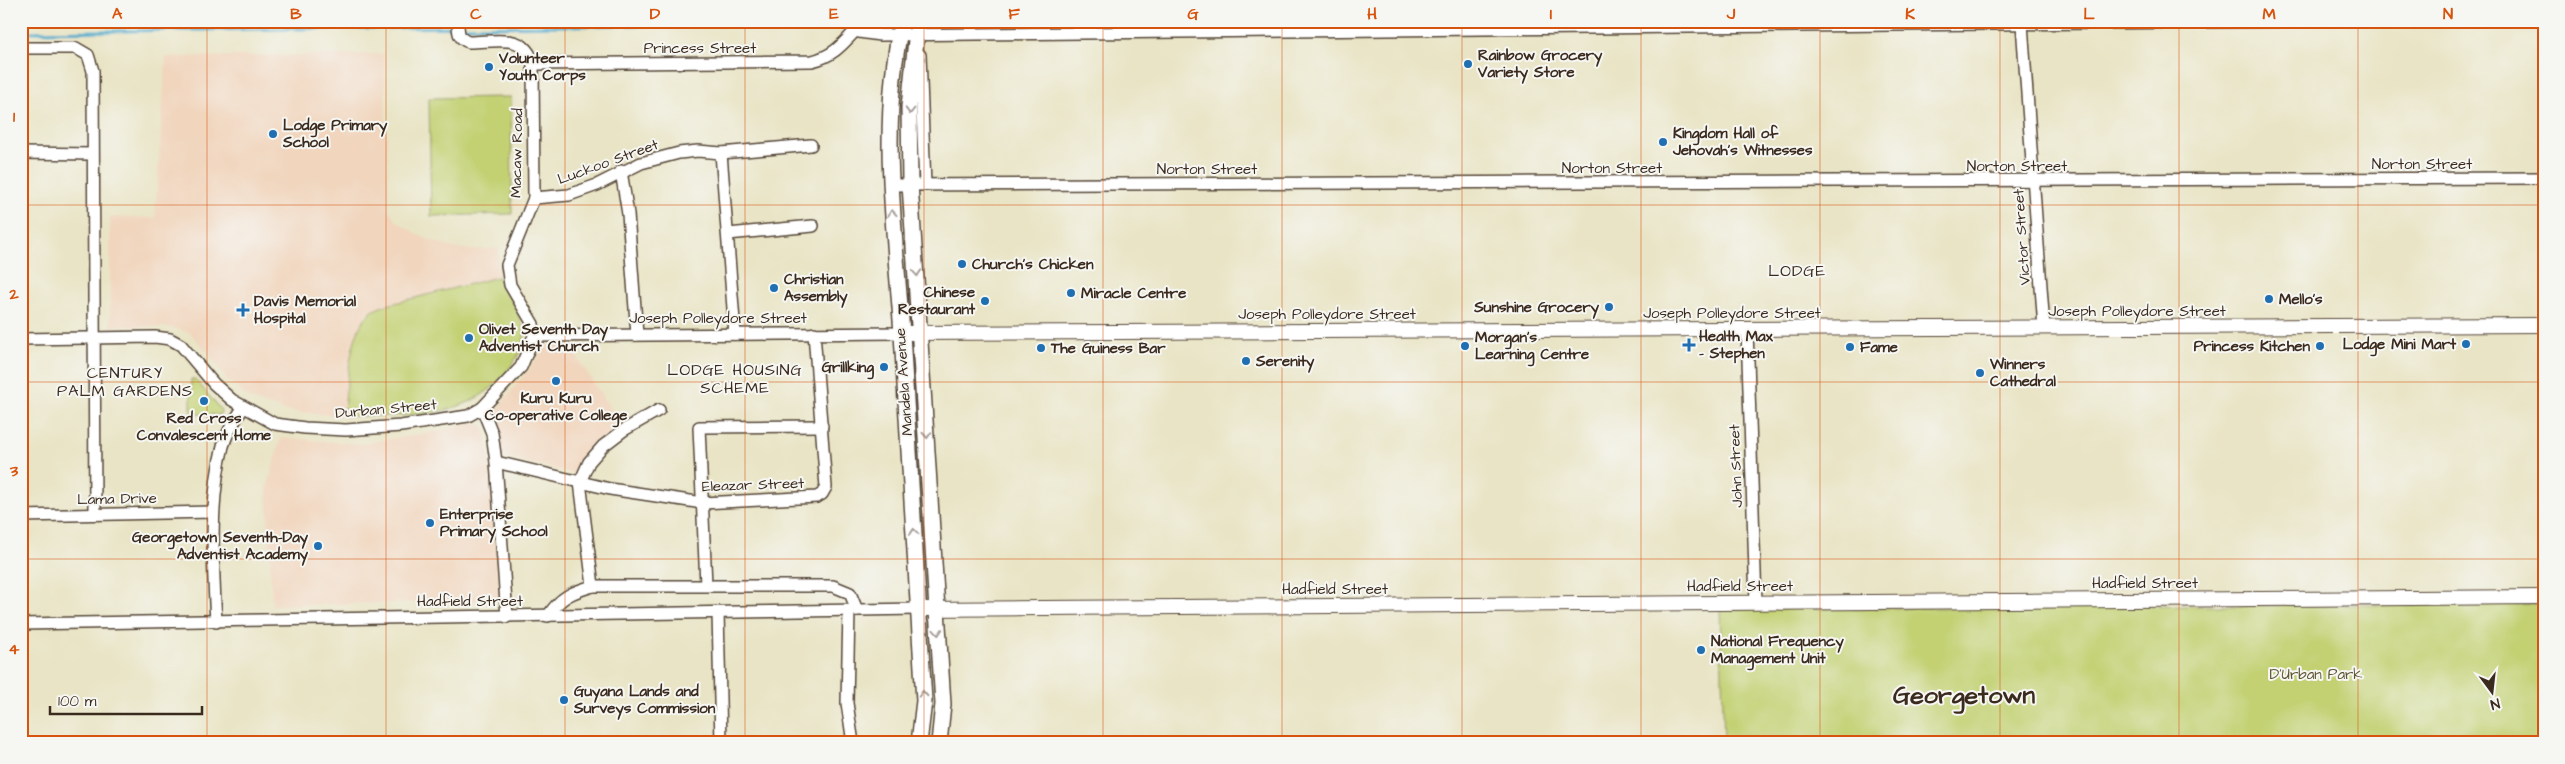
<svg xmlns="http://www.w3.org/2000/svg" width="2565" height="764" font-family="'Architects Daughter',sans-serif">
	<style>
		.built { fill: #f1d5bd }
		.green { fill: #c3d173; stroke: #7f7e48 }
		.lines { fill: none; stroke-linecap: round; stroke-linejoin: round }
		.stream { stroke: #51aace; stroke-width: 3 }
		.minor-casing { stroke: #554637; stroke-width: 14 }
		.tertiary-casing { stroke: #554637; stroke-width: 16 }
		.secondary-casing { stroke: #554637; stroke-width: 18 }
		.minor { stroke: #fff; stroke-width: 11 }
		.tertiary { stroke: #fff; stroke-width: 14 }
		.secondary { stroke: #fff; stroke-width: 15 }
		.oneway { stroke: #a79f9a }
		.grid { fill: none; stroke: #d7540e; stroke-width: 1; stroke-opacity: 0.55 }
		.poi-dot { fill: #1f6fb2; stroke: #f6f6f2; stroke-width: 2 }
		.labels { text-anchor: middle; dominant-baseline: central; stroke-width: 4; stroke-linejoin: round; paint-order: stroke }
		.street-label { font-size: 15px; fill: #3b2a1e; stroke: #f6f6f2 }
		.poi-label { font-size: 15px; font-weight: bold; fill: #3b2a1e; stroke: #f6f6f2; text-anchor: start }
		.park-label { font-size: 15px; fill: #5d5433; stroke: #f6f6f2 }
		.neighbourhood-label { font-size: 16px; letter-spacing: 1px; fill: #3b2a1e; stroke: #f6f6f2 }
		.town-label { font-size: 25px; font-weight: bold; fill: #3b2a1e; stroke: #f6f6f2 }
		.neatline { fill: none; stroke: #d7540e; stroke-width: 2 }
		.grid-label { font-size: 16px; text-anchor: middle; font-weight: bold; fill: #d7540e }
	</style>
	<rect width="100%" height="100%" fill="#f6f6f2"/>
	<filter id="ink" filterUnits="userSpaceOnUse"><feTurbulence type="fractalNoise" baseFrequency=".02" numOctaves="2"/><feDisplacementMap in="SourceGraphic" scale="10" xChannelSelector="R" yChannelSelector="G"/><feConvolveMatrix kernelMatrix="1 2 1 2 8 2 1 2 1" color-interpolation-filters="sRGB"/></filter>
	<filter id="wash" filterUnits="userSpaceOnUse"><feTurbulence type="fractalNoise" baseFrequency=".0096" numOctaves="4" result="noise"/><feDisplacementMap in="SourceGraphic" scale="20" xChannelSelector="R" yChannelSelector="G"/><feGaussianBlur stdDeviation="1.12" result="paint"/><feColorMatrix in="noise" values="0 0 0 0 0 0 0 0 0 0 0 0 0 0 0 0 0 1.4 0 .05"/><feComposite in="paint" operator="in"/></filter>
	<g filter="url(#wash)">
		<rect width="100%" height="100%" fill="#e9e4c5"/>
		<g class="built">
			<polygon points="384,54 389,210 396,221 422,237 453,248 476,250 499,248 498,277 384,306 368,314 360,326 354,348 343,416 285,411 249,398 227,380 209,354 189,332 169,327 110,326 110,217 155,218 166,57"/>
			<polygon points="568,343 620,424 581,462 577,474 503,457 492,416 546,347"/>
			<polygon points="475,422 482,425 485,431 488,446 500,601 272,605 267,488 281,438 361,444 440,431"/>
		</g>
		<g class="green">
			<polygon points="511,97 512,214 431,216 429,98"/>
			<path d="M 498,277 C 506,293 527,323 524,340 C 523,350 514,362 508,370 C 469,423 402,415 343,416 C 347,389 349,336 367,316 C 371,311 378,308 383,306 Z"/>
			<polygon points="191,379 195,379 221,410 220,415 191,414"/>
			<polygon points="2544,604 2544,743 1724,743 1720,609"/>
		</g>
		<g class="lines">
			<g class="stream">
				<polyline points="855,23 896,23"/>
				<polyline points="923,23 1025,21"/>
				<polyline points="21,32 846,23"/>
			</g>
		</g>
	</g>
	<g filter="url(#ink)">
		<g class="lines">
			<defs>
				<g id="minor">
					<polyline points="848,21 859,32 880,35 2296,21"/>
					<polyline points="2022,24 2044,328"/>
					<polyline points="21,48 76,48 88,55 93,71 95,514"/>
					<polyline points="920,55 925,185"/>
					<path d="M 533,64 L 812,61 C 833,56 842,45 856,30"/>
					<polyline points="21,153 92,154"/>
					<polyline points="721,153 735,334"/>
					<polyline points="621,171 628,214 637,335"/>
					<polyline points="890,185 2544,178"/>
					<polyline points="534,198 569,195 597,185 641,163 679,153 698,151 721,153 811,145"/>
					<polyline points="728,234 813,226"/>
					<polyline points="1747,329 1756,602"/>
					<polyline points="534,336 901,333"/>
					<path d="M 21,339 L 155,337 L 170,339 L 181,345 L 214,384 L 232,400 L 275,424 L 305,428 L 346,430 L 401,426 L 468,416 L 482,408 L 521,367 L 534,336 L 533,324 L 510,285 L 507,265 L 534,198 L 533,64 C 526,32 496,42 469,42 C 458,39 458,32 458,21"/>
					<polyline points="482,408 492,433 496,462 507,617"/>
					<polyline points="496,462 610,489 703,503 817,497 822,494 826,487 814,333"/>
					<polyline points="21,516 213,512"/>
					<polyline points="706,585 699,427 822,426"/>
					<polyline points="593,586 580,482 589,462 603,446 624,430 659,410"/>
					<polyline points="849,611 847,703 853,743"/>
					<polyline points="718,612 721,743"/>
					<path d="M 548,616 C 560,597 572,592 593,586 L 833,586 L 850,593 L 857,610"/>
					<path d="M 216,622 C 213,565 209,500 223,446 C 227,432 235,420 243,408"/>
					<polyline points="21,624 918,609"/>
				</g>
				<g id="tertiary">
					<polyline points="901,333 2544,325"/>
					<polyline points="918,609 2544,597"/>
				</g>
				<g id="secondary">
					<path d="M 902,21 C 879,125 895,230 902,334 C 910,457 917,579 924,701 L 919,743"/>
					<polyline points="918,21 909,107 910,184 943,704 939,743"/>
				</g>
			</defs>
			<use href="#minor" class="minor-casing"/>
			<use href="#tertiary" class="tertiary-casing"/>
			<use href="#secondary" class="secondary-casing"/>
			<use href="#minor" class="minor"/>
			<use href="#tertiary" class="tertiary"/>
			<use href="#secondary" class="secondary"/>
		</g>
		<defs><path id="oneway-chevron" d="M-2-3.5L2.5 0L-2 3.5" fill="none" stroke-width="1.6" stroke-linecap="round" stroke-linejoin="round" transform="scale(1.25)"/></defs>
		<g class="oneway">
			<use href="#oneway-chevron" transform="translate(910 111) rotate(91)"/>
			<use href="#oneway-chevron" transform="translate(892 213) rotate(-95)"/>
			<use href="#oneway-chevron" transform="translate(917 273) rotate(86)"/>
			<use href="#oneway-chevron" transform="translate(927 435) rotate(87)"/>
			<use href="#oneway-chevron" transform="translate(914 532) rotate(-94)"/>
			<use href="#oneway-chevron" transform="translate(938 632) rotate(86)"/>
			<use href="#oneway-chevron" transform="translate(923 694) rotate(-93)"/>
		</g>
	</g>
	<path class="grid" d="M 207,21 L 207,743M 386,21 L 386,743M 565,21 L 565,743M 745,21 L 745,743M 924,21 L 924,743M 1103,21 L 1103,743M 1282,21 L 1282,743M 1462,21 L 1462,743M 1641,21 L 1641,743M 1820,21 L 1820,743M 2000,21 L 2000,743M 2179,21 L 2179,743M 2358,21 L 2358,743M 21,205 L 2544,205M 21,382 L 2544,382M 21,559 L 2544,559"/>
	<g class="poi-dot">
		<circle cx="1468" cy="64" r="5"/>
		<circle cx="489" cy="67" r="5"/>
		<circle cx="273" cy="134" r="5"/>
		<circle cx="1663" cy="142" r="5"/>
		<circle cx="962" cy="264" r="5"/>
		<circle cx="774" cy="288" r="5"/>
		<circle cx="1071" cy="293" r="5"/>
		<circle cx="2269" cy="299" r="5"/>
		<circle cx="985" cy="301" r="5"/>
		<circle cx="1609" cy="307" r="5"/>
		<path d="M240.5 302.5h5v5h5v5h-5v5h-5v-5h-5v-5h5z"/>
		<circle cx="469" cy="338" r="5"/>
		<circle cx="2466" cy="344" r="5"/>
		<path d="M1686.5 337.5h5v5h5v5h-5v5h-5v-5h-5v-5h5z"/>
		<circle cx="1465" cy="346" r="5"/>
		<circle cx="2320" cy="346" r="5"/>
		<circle cx="1850" cy="347" r="5"/>
		<circle cx="1041" cy="348" r="5"/>
		<circle cx="1246" cy="361" r="5"/>
		<circle cx="884" cy="367" r="5"/>
		<circle cx="1980" cy="373" r="5"/>
		<circle cx="556" cy="381" r="5"/>
		<circle cx="204" cy="401" r="5"/>
		<circle cx="430" cy="523" r="5"/>
		<circle cx="318" cy="546" r="5"/>
		<circle cx="1701" cy="650" r="5"/>
		<circle cx="564" cy="700" r="5"/>
	</g>
	<g class="labels">
		<g class="street-label">
			<text x="700" y="48">Princess Street</text>
			<text transform="translate(517 153) rotate(-89)">Macaw Road</text>
			<text transform="translate(608 162) rotate(-20)">Luckoo Street</text>
			<text x="2422" y="164">Norton Street</text>
			<text x="2017" y="166">Norton Street</text>
			<text x="1612" y="168">Norton Street</text>
			<text x="1207" y="169">Norton Street</text>
			<text transform="translate(2022 237) rotate(-94)">Victor Street</text>
			<text x="2137" y="311">Joseph Polleydore Street</text>
			<text x="1732" y="313">Joseph Polleydore Street</text>
			<text x="1327" y="314">Joseph Polleydore Street</text>
			<text x="718" y="318">Joseph Polleydore Street</text>
			<text transform="translate(904 382) rotate(-94)">Mandela Avenue</text>
			<text transform="translate(386 409) rotate(-5)">Durban Street</text>
			<text transform="translate(1736 466) rotate(-92)">John Street</text>
			<text transform="translate(753 485) rotate(-2)">Eleazar Street</text>
			<text transform="translate(117 499) rotate(-1)">Lama Drive</text>
			<text x="2145" y="583">Hadfield Street</text>
			<text x="1740" y="586">Hadfield Street</text>
			<text x="1335" y="589">Hadfield Street</text>
			<text x="470" y="601">Hadfield Street</text>
		</g>
		<g class="poi-label">
			<text x="1478" y="55">Rainbow Grocery<tspan x="1478" dy="17">Variety Store</tspan></text>
			<text x="499" y="58">Volunteer<tspan x="499" dy="17">Youth Corps</tspan></text>
			<text x="283" y="125">Lodge Primary<tspan x="283" dy="17">School</tspan></text>
			<text x="1673" y="133">Kingdom Hall of<tspan x="1673" dy="17">Jehovah's Witnesses</tspan></text>
			<text x="972" y="264">Church's Chicken</text>
			<text x="784" y="279">Christian<tspan x="784" dy="17">Assembly</tspan></text>
			<text x="975" y="292" text-anchor="end">Chinese<tspan x="975" dy="17">Restaurant</tspan></text>
			<text x="1081" y="293">Miracle Centre</text>
			<text x="2279" y="299">Mello's</text>
			<text x="254" y="301">Davis Memorial<tspan x="254" dy="17">Hospital</tspan></text>
			<text x="1599" y="307" text-anchor="end">Sunshine Grocery</text>
			<text x="479" y="329">Olivet Seventh Day<tspan x="479" dy="17">Adventist Church</tspan></text>
			<text x="1699" y="336">Health Max<tspan x="1699" dy="17">- Stephen</tspan></text>
			<text x="1475" y="337">Morgan’s<tspan x="1475" dy="17">Learning Centre</tspan></text>
			<text x="2456" y="344" text-anchor="end">Lodge Mini Mart</text>
			<text x="2310" y="346" text-anchor="end">Princess Kitchen</text>
			<text x="1860" y="347">Fame</text>
			<text x="1051" y="348">The Guiness Bar</text>
			<text x="1256" y="361">Serenity</text>
			<text x="1990" y="364">Winners<tspan x="1990" dy="17">Cathedral</tspan></text>
			<text x="874" y="367" text-anchor="end">Grillking</text>
			<text x="556" y="398" text-anchor="middle">Kuru Kuru<tspan x="556" dy="17">Co-operative College</tspan></text>
			<text x="204" y="418" text-anchor="middle">Red Cross<tspan x="204" dy="17">Convalescent Home</tspan></text>
			<text x="440" y="514">Enterprise<tspan x="440" dy="17">Primary School</tspan></text>
			<text x="308" y="537" text-anchor="end">Georgetown Seventh-Day<tspan x="308" dy="17">Adventist Academy</tspan></text>
			<text x="1711" y="641">National Frequency<tspan x="1711" dy="17">Management Unit</tspan></text>
			<text x="574" y="691">Guyana Lands and<tspan x="574" dy="17">Surveys Commission</tspan></text>
		</g>
		<g class="park-label">
			<text x="2316" y="674">D'Urban Park</text>
		</g>
		<g class="neighbourhood-label">
			<text x="1797" y="271">LODGE</text>
			<text x="735" y="370">LODGE HOUSING<tspan x="735" dy="18">SCHEME</tspan></text>
			<text x="125" y="373">CENTURY<tspan x="125" dy="18">PALM GARDENS</tspan></text>
		</g>
		<g class="town-label">
			<text x="1964" y="695">Georgetown</text>
		</g>
	</g>
	<rect width="2565" height="764" fill="none" stroke="#f6f6f2" stroke-width="55"/>
	<g transform="translate(2492 692) rotate(165)" stroke="#f6f6f2" stroke-width="4" paint-order="stroke">
	<path d="M0-4L9 19L0 12L-9 19Z" fill="#3b2a1e"/>
	<text y="-8" font-size="14" font-weight="bold" text-anchor="middle" fill="#3b2a1e">N</text>
	</g>
	<path d="M50 706v8h152v-8" fill="none" stroke="#3b2a1e" stroke-width="2.5"/>
	<text x="58" y="706" font-size="15" fill="#3b2a1e" stroke="#f6f6f2" stroke-width="4" paint-order="stroke">100 m</text>
	<rect x="28" y="28" width="2510" height="708" class="neatline"/>
	<g class="grid-label">
		<text x="117" y="19">A</text>
		<text x="296" y="19">B</text>
		<text x="476" y="19">C</text>
		<text x="655" y="19">D</text>
		<text x="834" y="19">E</text>
		<text x="1014" y="19">F</text>
		<text x="1193" y="19">G</text>
		<text x="1372" y="19">H</text>
		<text x="1551" y="19">I</text>
		<text x="1731" y="19">J</text>
		<text x="1910" y="19">K</text>
		<text x="2089" y="19">L</text>
		<text x="2269" y="19">M</text>
		<text x="2448" y="19">N</text>
		<text x="14" y="122">1</text>
		<text x="14" y="299">2</text>
		<text x="14" y="476">3</text>
		<text x="14" y="654">4</text>
	</g>
</svg>
